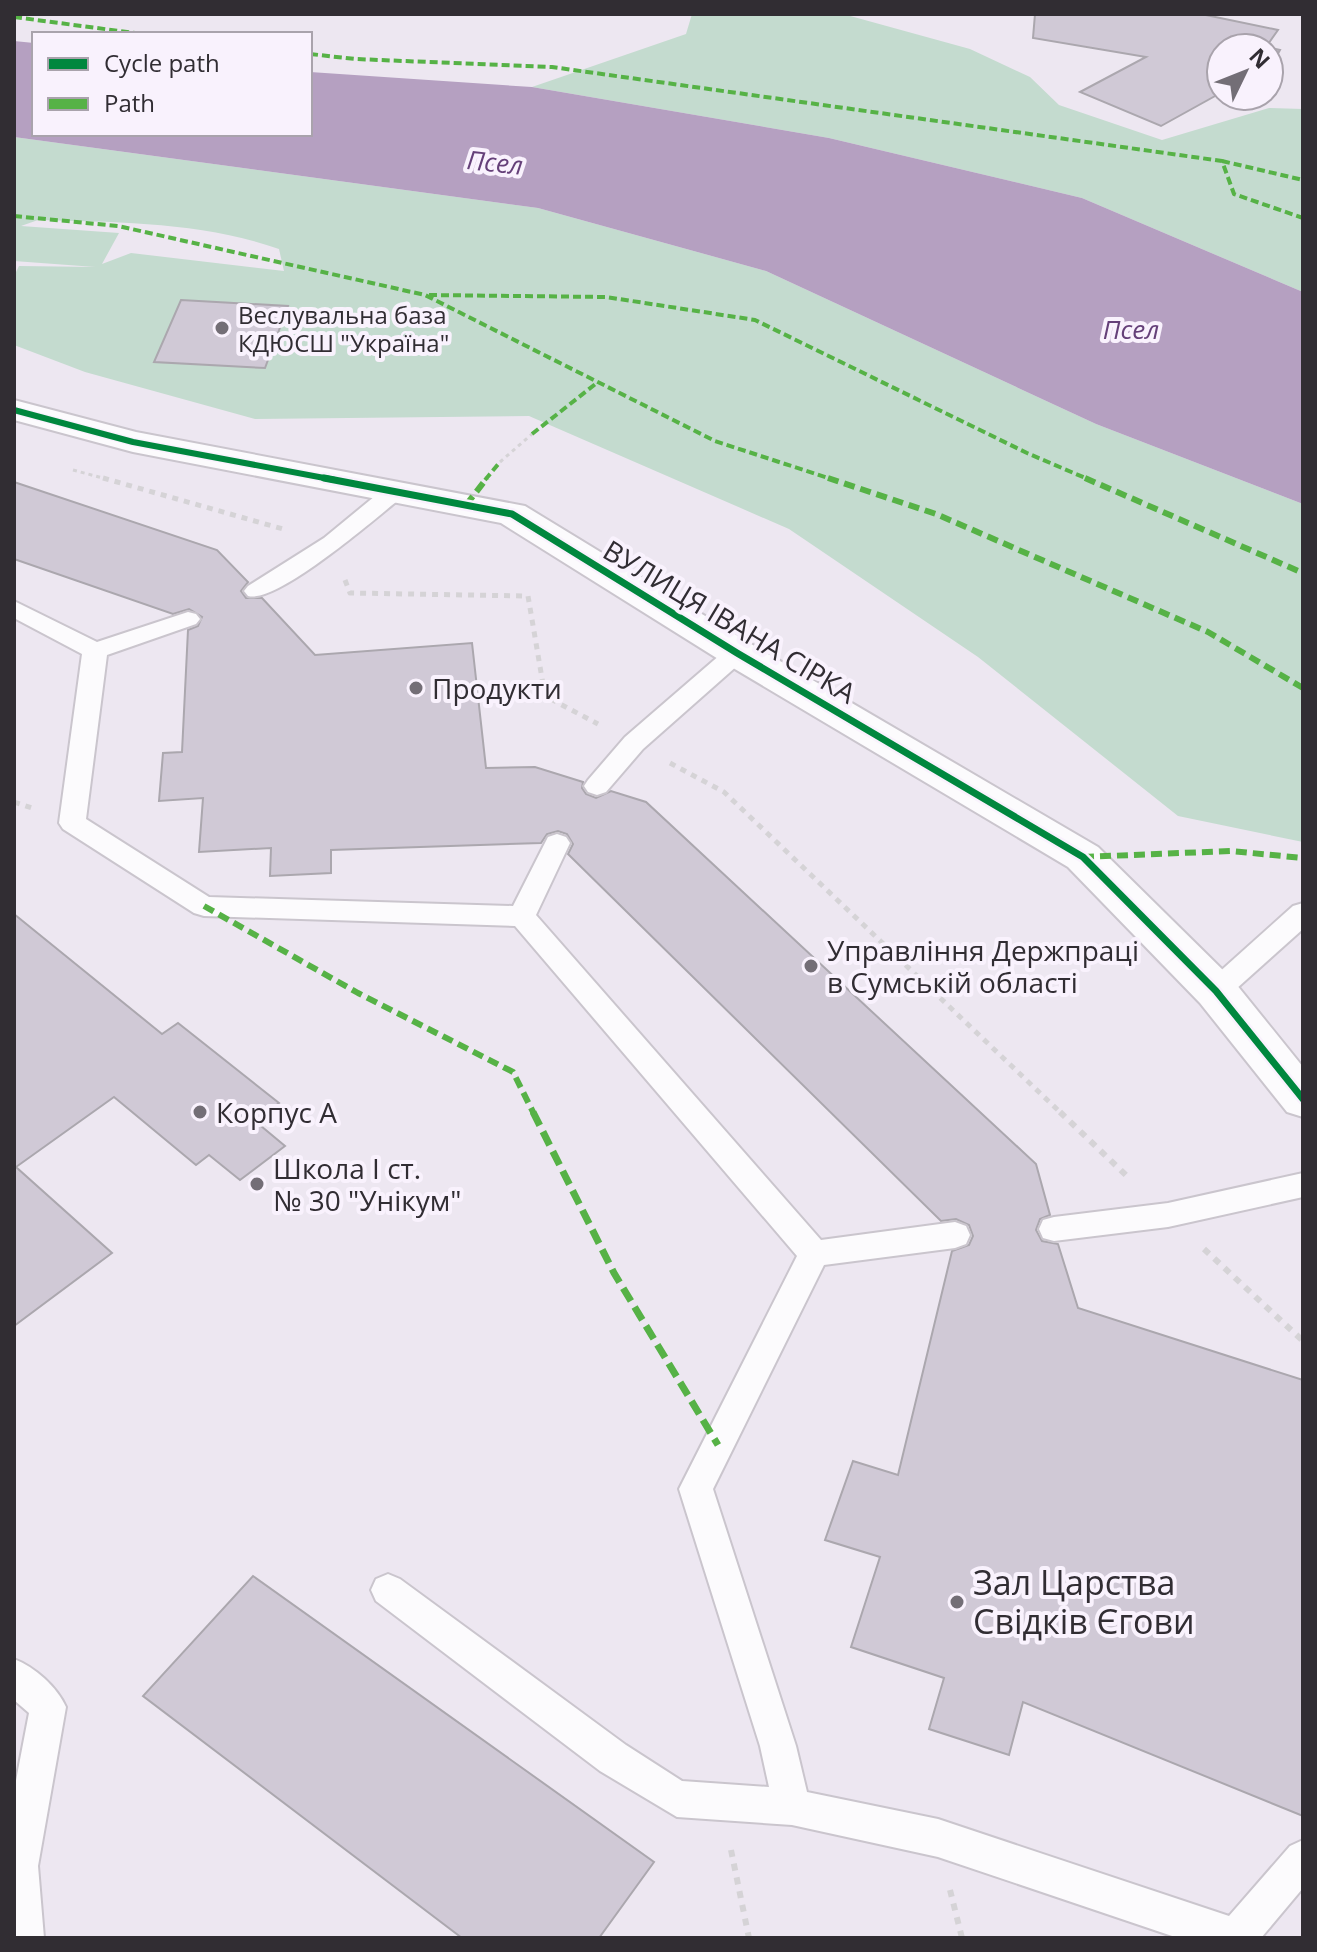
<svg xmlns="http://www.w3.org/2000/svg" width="1317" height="1952" font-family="'Open Sans',sans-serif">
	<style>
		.green { fill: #c4dbcf; fill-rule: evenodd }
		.water { fill: #b5a0c1 }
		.building { fill: #d0c9d6; stroke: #aba7ae; stroke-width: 2 }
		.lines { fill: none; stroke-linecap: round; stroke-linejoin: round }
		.service-casing { stroke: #cac5cd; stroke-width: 4 }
		.minor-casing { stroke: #cac5cd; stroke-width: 4 }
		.path-far2 { stroke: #d5d3d6; stroke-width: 3; stroke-dasharray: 4 4; stroke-linecap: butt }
		.path-far1 { stroke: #d5d3d6; stroke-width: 5; stroke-dasharray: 6 6; stroke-linecap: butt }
		.path { stroke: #d5d3d6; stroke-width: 6; stroke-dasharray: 7 7; stroke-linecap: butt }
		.service { fill: #fcfbfd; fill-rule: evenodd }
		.minor { fill: #fcfbfd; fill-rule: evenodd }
		.quiet-far2 { stroke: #56b246; stroke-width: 4; stroke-dasharray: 8 4; stroke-linecap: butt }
		.quiet-far1 { stroke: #56b246; stroke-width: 6; stroke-dasharray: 11 6; stroke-linecap: butt }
		.quiet { stroke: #56b246; stroke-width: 7; stroke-dasharray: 15 7; stroke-linecap: butt }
		.cycleway-far1-casing { stroke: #f9f2fd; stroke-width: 9 }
		.cycleway-casing { stroke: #f9f2fd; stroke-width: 12 }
		.cycleway-far1 { stroke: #00873e; stroke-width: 6 }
		.cycleway { stroke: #00873e; stroke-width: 7 }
		.poi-dot { fill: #736e76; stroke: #f9f2fd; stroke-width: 3 }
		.labels { text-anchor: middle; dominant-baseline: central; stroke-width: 8; stroke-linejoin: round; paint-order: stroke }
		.far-poi-label { font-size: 24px; fill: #312d33; stroke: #f9f2fd; text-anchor: start }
		.far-water-label { font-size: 26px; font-style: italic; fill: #654079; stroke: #f9f2fd }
		.street-label { font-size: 28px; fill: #312d33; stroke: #f9f2fd }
		.poi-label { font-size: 28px; fill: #312d33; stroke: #f9f2fd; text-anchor: start }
		.near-poi-label { font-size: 34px; fill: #312d33; stroke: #f9f2fd; text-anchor: start }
	</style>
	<rect width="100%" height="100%" fill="#ede7f1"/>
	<g class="green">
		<polygon points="692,14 843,14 970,49 1030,77 1059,105 1162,140 1269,108 1303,109 1303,292 1082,198 829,138 532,87 686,34"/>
		<path d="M 14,137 L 538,208 L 766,271 L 1096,424 L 1303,504 L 1303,842 L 1178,816 L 978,657 L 789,529 L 529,416 L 255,419 L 85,372 L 14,345 L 14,276 L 19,266 L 95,267 L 14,261 ZM 38,220 C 117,222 203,222 279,249 L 284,271 L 131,253 L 102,264 L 119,233 L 21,226 Z"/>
	</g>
	<polygon class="water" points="14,41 34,43 34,134 310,134 310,72 532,87 829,138 1082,198 1303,292 1303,504 1096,424 766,271 538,208 14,137"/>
	<g class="building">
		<polygon points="1035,14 1201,14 1278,30 1266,47 1280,50 1269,70 1269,48 1221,48 1221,96 1255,96 1252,102 1217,95 1161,126 1080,92 1146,57 1033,38"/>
		<polygon points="181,300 288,306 265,368 154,362"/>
		<polygon points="14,482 217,550 248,582 241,591 246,598 262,598 315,655 472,643 486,768 535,767 583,782 582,788 586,794 596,798 611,791 646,802 1036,1164 1050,1215 1040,1219 1036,1230 1042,1241 1058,1244 1078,1308 1303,1380 1303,1816 1023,1702 1009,1755 929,1729 944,1678 851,1647 880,1557 825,1540 853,1461 898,1475 952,1251 969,1245 973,1236 969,1225 956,1219 941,1221 568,854 573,844 567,834 558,831 547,834 541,843 331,850 331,873 270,876 271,848 199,852 203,798 159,801 163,753 182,752 188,630 198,626 202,617 189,609 173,614 14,559"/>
		<polygon points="14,914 162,1034 178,1023 279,1103 255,1121 285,1146 240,1180 209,1155 196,1165 114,1097 16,1167 112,1253 14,1326"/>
		<polygon points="253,1576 654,1862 599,1938 462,1938 143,1696"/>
	</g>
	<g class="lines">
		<defs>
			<g id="service">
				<path d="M 394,485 L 402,487 L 405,492 L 402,497 C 376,518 277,604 248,596 L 244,591 L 248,586 L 324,538 L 386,487 Z"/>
				<polygon points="14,601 97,642 188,612 196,614 200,619 196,624 107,655 86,819 209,897 513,906 548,837 557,834 566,837 570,843 536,915 821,1240 955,1222 966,1226 970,1235 966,1244 955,1248 824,1265 713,1489 796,1746 807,1792 938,1819 1229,1916 1290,1846 1303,1840 1303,1888 1261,1938 1178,1938 938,1857 792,1825 677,1817 600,1771 376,1601 371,1590 376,1579 388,1574 400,1579 626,1745 682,1781 769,1787 760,1746 679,1489 797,1256 515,926 204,916 194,913 63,829 59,823 82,654 14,618"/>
				<polygon points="737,645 746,648 749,653 746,658 643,749 606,792 597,795 588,792 584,786 588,780 625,737 728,648"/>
				<polygon points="1303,903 1303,929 1226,998 1216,1001 1206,998 1202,991 1206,984 1293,906"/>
				<polygon points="1303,1173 1303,1197 1168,1227 1054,1241 1043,1238 1039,1229 1043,1220 1054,1217 1168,1203"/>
				<path d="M 14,1659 C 35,1667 57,1687 66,1707 L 38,1866 L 44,1938 L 14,1938 L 14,1791 L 29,1713 L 14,1700 Z"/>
			</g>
			<polygon id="minor" points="14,400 136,432 525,506 751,644 1098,847 1232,979 1303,1067 1303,1117 1287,1112 1200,1003 1068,867 723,662 501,523 133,452 14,420"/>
		</defs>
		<use href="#service" class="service-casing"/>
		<use href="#minor" class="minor-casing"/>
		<g class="path-far2">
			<polyline points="500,462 532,434"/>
			<polyline points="73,470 110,480"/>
		</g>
		<g class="path-far1">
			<polyline points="103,478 283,529"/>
			<polyline points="345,580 350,593 528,596 545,696 598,724"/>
			<polyline points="670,763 724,792 1062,1114"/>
			<polyline points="14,802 32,808"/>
		</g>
		<g class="path">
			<polyline points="1060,1112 1130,1179"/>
			<polyline points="1204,1249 1303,1341"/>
			<polyline points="731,1850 749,1938"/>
			<polyline points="950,1890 962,1938"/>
		</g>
		<use href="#service" class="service"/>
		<use href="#minor" class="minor"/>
		<g class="quiet-far2">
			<polyline points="14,17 142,34"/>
			<polyline points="310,54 355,59 552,67 1222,161 1234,194 1303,218"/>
			<polyline points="1222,161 1303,180"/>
			<polyline points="14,216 118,226 425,295 715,441 834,480"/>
			<polyline points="429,295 606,297 755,320 1027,453 1090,480"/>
			<polyline points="532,434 598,382"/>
			<polyline points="485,480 500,462"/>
		</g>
		<g class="quiet-far1">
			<polyline points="828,478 936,514 1208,632 1303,688"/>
			<polyline points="1085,478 1303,573"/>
			<polyline points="466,505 487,478"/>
			<polyline points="1083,857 1231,851 1303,858"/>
			<polyline points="204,906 358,993 513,1072 534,1114"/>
		</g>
		<polyline class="quiet" points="533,1112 614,1273 718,1445"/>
		<defs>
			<polyline id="cycleway-far1" points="14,410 133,442 335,480"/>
			<polyline id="cycleway" points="324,478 512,514 737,653 1083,857 1216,991 1303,1099"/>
		</defs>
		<use href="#cycleway-far1" class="cycleway-far1-casing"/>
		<use href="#cycleway" class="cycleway-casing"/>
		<use href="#cycleway-far1" class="cycleway-far1"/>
		<use href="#cycleway" class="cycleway"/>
	</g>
	<g class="poi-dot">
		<circle cx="222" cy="328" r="8"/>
		<circle cx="416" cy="688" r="8"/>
		<circle cx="811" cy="966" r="8"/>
		<circle cx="200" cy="1112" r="8"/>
		<circle cx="257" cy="1184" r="8"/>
		<circle cx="957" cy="1602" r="8"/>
	</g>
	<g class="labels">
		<g class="far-poi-label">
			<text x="238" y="314">Веслувальна база<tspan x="238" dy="28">КДЮСШ "Україна"</tspan></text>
		</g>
		<g class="far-water-label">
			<text transform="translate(495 162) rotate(6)">Псел</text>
			<text x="1131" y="329">Псел</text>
		</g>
		<g class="street-label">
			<text transform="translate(730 621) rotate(31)">ВУЛИЦЯ ІВАНА СІРКА</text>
		</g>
		<g class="poi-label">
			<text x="432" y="688">Продукти</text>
			<text x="827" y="950">Управління Держпраці<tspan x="827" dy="32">в Сумській області</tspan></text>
			<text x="216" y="1112">Корпус А</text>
			<text x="273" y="1168">Школа І ст.<tspan x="273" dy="32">№ 30 "Унікум"</tspan></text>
		</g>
		<g class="near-poi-label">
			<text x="973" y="1582">Зал Царства<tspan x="973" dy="39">Свідків Єгови</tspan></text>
		</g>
	</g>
	<rect width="1317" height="1952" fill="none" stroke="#312d33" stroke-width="32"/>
	<rect x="32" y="32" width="280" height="104" fill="#f9f2fd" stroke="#a9a3ac" stroke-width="2"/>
	<rect x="48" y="58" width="40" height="12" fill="#00873e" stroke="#a9a3ac" stroke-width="2"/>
	<text x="104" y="72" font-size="24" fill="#312d33">Cycle path</text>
	<rect x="48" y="98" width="40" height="12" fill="#56b246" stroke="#a9a3ac" stroke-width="2"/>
	<text x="104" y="112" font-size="24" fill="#312d33">Path</text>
	<g transform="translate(1245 72) rotate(47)"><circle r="38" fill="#f9f2fd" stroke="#a9a3ac" stroke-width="2"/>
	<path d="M0-6L14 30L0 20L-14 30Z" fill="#736e76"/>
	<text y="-12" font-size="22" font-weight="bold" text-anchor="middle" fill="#312d33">N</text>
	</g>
</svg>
